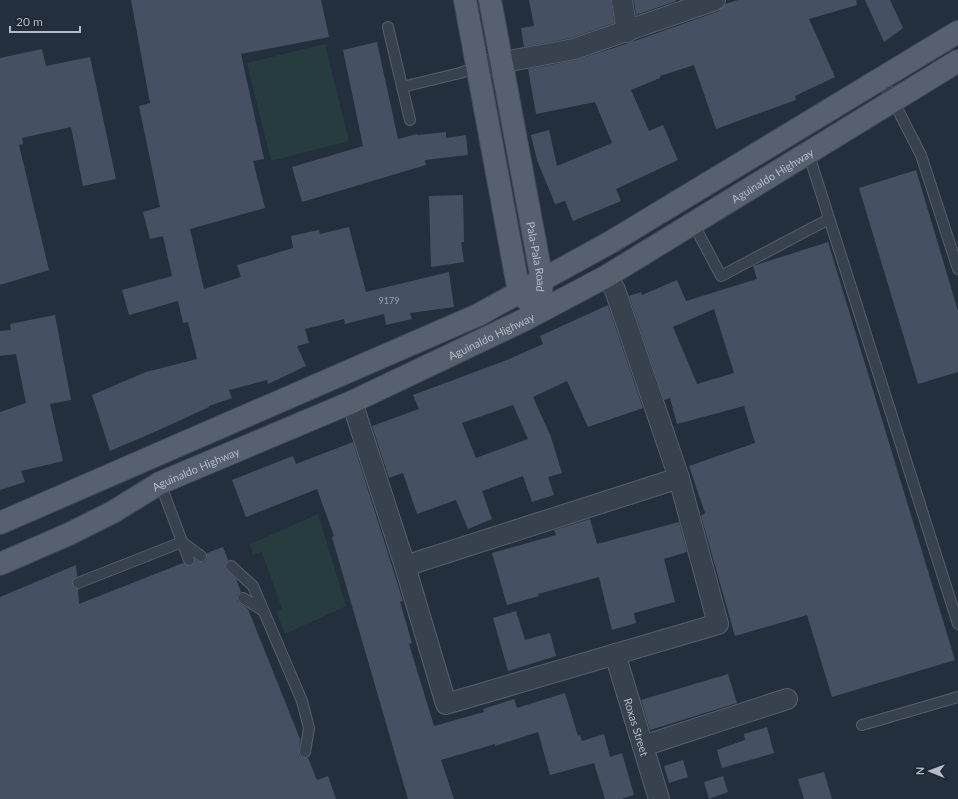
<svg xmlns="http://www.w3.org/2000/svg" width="958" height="799" font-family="Lato,sans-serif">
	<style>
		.green { fill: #263c3f }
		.building { fill: #455162; fill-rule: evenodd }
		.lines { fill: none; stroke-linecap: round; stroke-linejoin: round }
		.service-casing { stroke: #565f6c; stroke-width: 12 }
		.minor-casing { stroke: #565f6c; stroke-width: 22 }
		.primary-casing { stroke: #414a57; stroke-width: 24 }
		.service { stroke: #38414e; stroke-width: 10 }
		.minor { stroke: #38414e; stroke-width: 20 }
		.primary { stroke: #56606e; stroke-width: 22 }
		.labels { text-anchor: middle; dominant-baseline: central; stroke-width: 3; stroke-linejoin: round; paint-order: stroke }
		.number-label { font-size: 9px; fill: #98a1af }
		.street-label { font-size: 11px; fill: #b4bcc9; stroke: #1d2633 }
	</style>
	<rect width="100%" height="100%" fill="#242f3e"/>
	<g class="green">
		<polygon points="325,44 349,141 271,161 247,63"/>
		<polygon points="318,514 346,606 285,634 276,612 282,609 262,552 253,555 250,544"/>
	</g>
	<g class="building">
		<polygon points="131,0 321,0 329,37 241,54 264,159 253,161 265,208 190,229 204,289 241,277 237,265 293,248 291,236 319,230 320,234 349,227 366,292 449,272 454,307 410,313 412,319 386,325 384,314 345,324 344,319 305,329 309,343 297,346 306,366 268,384 267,380 229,390 232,398 209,406 209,407 159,430 110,451 92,395 146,372 197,359 188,322 183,323 178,301 129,315 122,290 172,276 163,236 150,239 143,212 160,207 139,106 150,103"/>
		<polygon points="529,0 611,0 614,23 571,38 524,47 521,28 534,26"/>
		<polygon points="634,0 676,0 676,1 636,15"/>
		<polygon points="738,0 856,0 857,5 809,19 835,77 795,96 796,100 716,129 694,65 660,76 660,78 631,90 649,131 663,125 678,160 616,189 621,201 573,221 565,201 555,204 537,160 531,135 549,130 557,166 612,143 595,102 536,114 528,69 576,60 629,43 719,11 725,4"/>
		<polygon points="865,0 890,0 903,28 884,42"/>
		<polygon points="377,42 398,139 417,134 418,135 446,132 446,138 466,135 468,155 425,160 426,165 302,202 292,167 363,146 343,50"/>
		<polygon points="42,49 46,66 90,57 116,179 83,186 71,127 22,138 23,144 19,145 49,270 0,285 0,58"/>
		<polygon points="916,170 958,311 958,372 918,384 859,188"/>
		<polygon points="463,195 464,242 461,242 464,262 431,267 429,196"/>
		<path d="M 828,242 L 955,660 L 832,697 L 807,615 L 735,636 L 701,516 L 705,513 L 689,466 L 755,443 L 744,406 L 677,424 L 670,398 L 664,400 L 629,296 L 641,292 L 642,295 L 677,280 L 686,301 L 757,279 L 753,266 L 756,265 ZM 714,309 L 734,373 L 697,384 L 673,327 Z"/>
		<path d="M 608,305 L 643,408 L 588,427 L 567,381 L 533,397 L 551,437 L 562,473 L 548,477 L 554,495 L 532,502 L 523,476 L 482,491 L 492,519 L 468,529 L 456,500 L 417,514 L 403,473 L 389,478 L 372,426 L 419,409 L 413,395 L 507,360 L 543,344 L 540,336 ZM 513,405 L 528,439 L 476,458 L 462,423 Z"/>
		<polygon points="55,315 71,400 50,404 63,461 21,471 25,482 0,490 0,412 26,403 16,354 0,356 0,331 11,330 10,324"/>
		<polygon points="353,442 403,601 400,602 412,643 409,644 434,726 484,712 483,709 514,699 517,708 565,693 578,736 580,735 582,741 604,734 610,757 622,753 634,795 621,799 605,799 594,763 550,775 538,732 495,746 495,744 441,760 454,799 408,799 332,537 334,536 317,489 246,517 232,480 293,456 296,464"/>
		<polygon points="590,519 597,544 679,522 687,552 664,559 675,602 634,613 636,623 612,630 599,577 538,594 539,596 507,605 492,553 556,535 554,530"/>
		<polygon points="223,547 228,560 225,564 225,568 236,579 241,592 237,595 237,601 248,609 300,739 299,755 304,758 308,758 317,780 328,776 336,799 0,799 0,597 76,565 77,576 72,582 74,588 78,589 79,604 183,563 188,566 194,564 195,560 203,562 206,560 207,553"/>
		<polygon points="516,611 525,640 550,633 556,656 508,671 493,618"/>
		<polygon points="728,674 737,703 650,730 641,700"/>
		<polygon points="767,727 774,753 722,768 717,750 745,740 744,734"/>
		<polygon points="683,760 688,777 669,783 664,766"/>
		<polygon points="824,772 832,799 804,799 798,779"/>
		<polygon points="723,776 728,792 709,799 704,782"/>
	</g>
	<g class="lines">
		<defs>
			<g id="service">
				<polyline points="388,27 410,120"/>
				<polyline points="882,79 921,155 958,269"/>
				<polyline points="402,87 460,73 477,67"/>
				<polyline points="808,152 958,624"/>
				<polyline points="693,223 721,276 829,219"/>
				<polyline points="160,483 189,560"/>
				<polyline points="182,542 201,556"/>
				<polyline points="231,566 253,586 302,701 309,728 305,752"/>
				<polyline points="78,583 182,542"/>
				<polyline points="243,598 262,610"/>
				<polyline points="862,725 958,697"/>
			</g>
			<g id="minor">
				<polyline points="622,0 627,32"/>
				<polyline points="477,67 574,49 715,0"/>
				<polyline points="352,402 405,566 446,704 718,624 679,478 615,290 607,276"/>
				<polyline points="405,566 679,478"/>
				<path id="s1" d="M 615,654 L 659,799"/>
				<polyline points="643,746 787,699"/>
			</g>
			<g id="primary">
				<polyline points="465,0 519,292 529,302"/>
				<path id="s2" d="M 490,0 L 542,280 L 541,293"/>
				<polyline points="0,523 478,315 611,242 958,32"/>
				<path id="s3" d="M 0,564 L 69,534 L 113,512 L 160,483 L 352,402 L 526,319 L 607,276 L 958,61"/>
			</g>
		</defs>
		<use href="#service" class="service-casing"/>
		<use href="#minor" class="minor-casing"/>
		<use href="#primary" class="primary-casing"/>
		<use href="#service" class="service"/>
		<use href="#minor" class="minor"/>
		<use href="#primary" class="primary"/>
	</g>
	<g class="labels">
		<g class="number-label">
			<text x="389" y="300">9179</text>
		</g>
		<g class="street-label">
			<text stroke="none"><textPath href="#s3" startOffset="866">Aguinaldo Highway</textPath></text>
			<text stroke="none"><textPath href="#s2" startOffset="261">Pala-Pala Road</textPath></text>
			<text stroke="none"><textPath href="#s3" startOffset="542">Aguinaldo Highway</textPath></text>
			<text stroke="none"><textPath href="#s3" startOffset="218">Aguinaldo Highway</textPath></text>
			<text stroke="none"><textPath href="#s1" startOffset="76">Roxas Street</textPath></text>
		</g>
	</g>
	<g transform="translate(930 771) rotate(271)" stroke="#1d2633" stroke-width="3" paint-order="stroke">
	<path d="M0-3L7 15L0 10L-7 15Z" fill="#b4bcc9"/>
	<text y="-6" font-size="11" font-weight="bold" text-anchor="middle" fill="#b4bcc9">N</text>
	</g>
	<path d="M10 26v6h70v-6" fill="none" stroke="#b4bcc9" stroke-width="2"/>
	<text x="16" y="26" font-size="12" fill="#b4bcc9" stroke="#1d2633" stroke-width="3" paint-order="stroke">20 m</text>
</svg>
